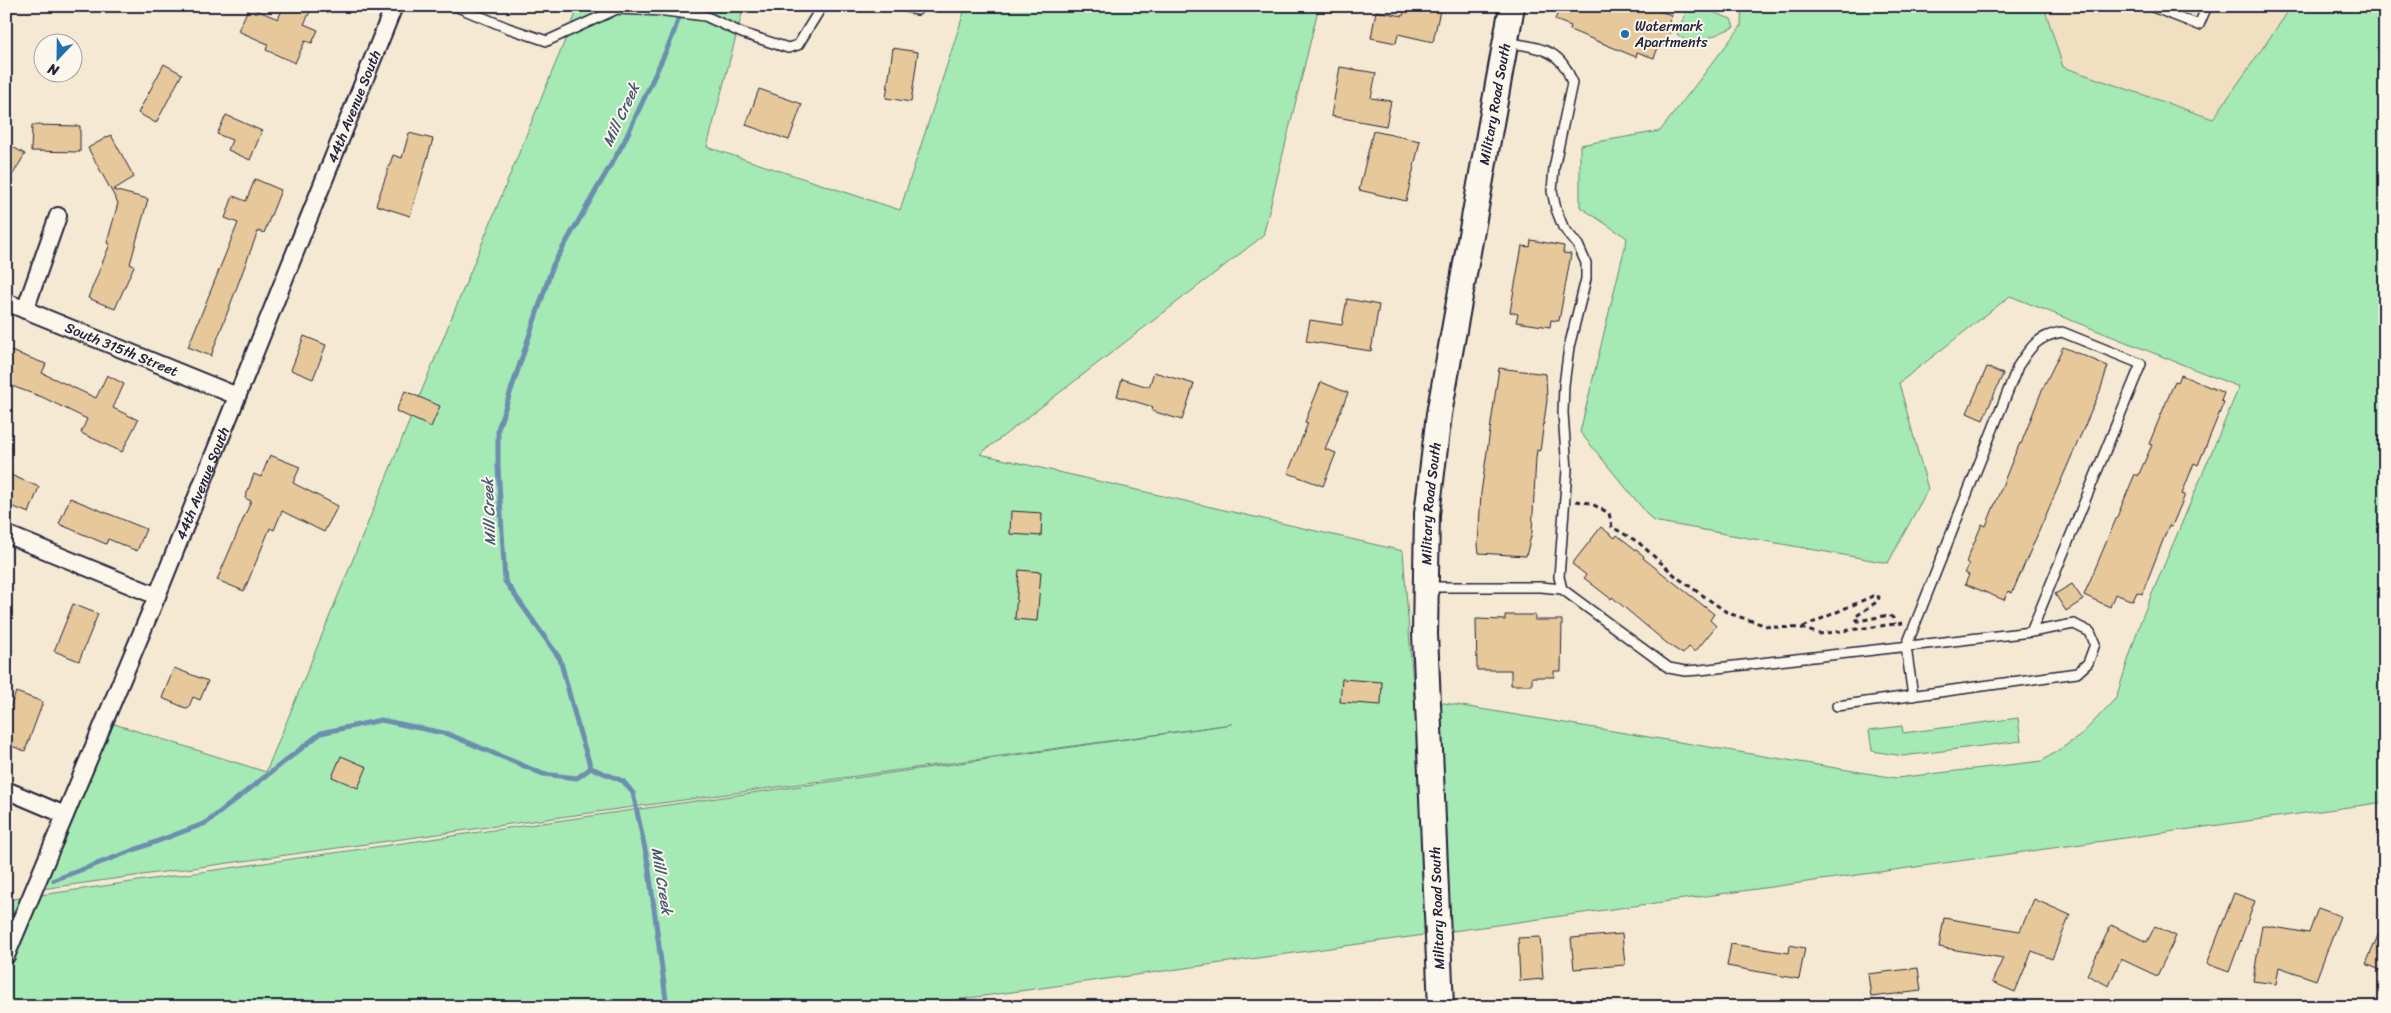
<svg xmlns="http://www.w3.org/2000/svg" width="2391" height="1013" font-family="Sriracha,sans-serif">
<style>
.built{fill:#f1dfc2}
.green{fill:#a5e9b4;stroke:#648678}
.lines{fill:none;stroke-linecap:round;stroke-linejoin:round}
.stream{stroke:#6c8eaf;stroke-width:5}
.building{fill:#e7c89a;stroke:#22223b}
.lane-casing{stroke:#22223b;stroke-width:12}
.street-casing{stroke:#22223b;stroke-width:20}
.secondary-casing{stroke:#22223b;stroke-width:28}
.path{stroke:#22223b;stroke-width:3;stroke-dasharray:5 4;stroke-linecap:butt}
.lane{stroke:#fbf7ec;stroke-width:9}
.street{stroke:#fbf7ec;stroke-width:16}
.secondary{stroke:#fbf7ec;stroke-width:24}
.poi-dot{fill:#1f6fb2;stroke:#fbf7ec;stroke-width:2}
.labels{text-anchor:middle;stroke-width:4;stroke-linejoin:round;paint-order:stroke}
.poi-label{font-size:14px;fill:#22223b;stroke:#fbf7ec;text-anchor:start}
.street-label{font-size:14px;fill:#22223b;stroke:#fbf7ec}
.water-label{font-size:15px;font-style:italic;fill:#475875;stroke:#fbf7ec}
</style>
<rect width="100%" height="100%" fill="#f5e9d3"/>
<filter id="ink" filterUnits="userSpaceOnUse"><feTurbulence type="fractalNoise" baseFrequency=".02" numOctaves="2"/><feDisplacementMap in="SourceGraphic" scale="10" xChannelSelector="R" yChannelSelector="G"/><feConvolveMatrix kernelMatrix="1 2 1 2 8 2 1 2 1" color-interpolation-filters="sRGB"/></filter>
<g filter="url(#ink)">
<path class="built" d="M2044,6h248l-78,113 -151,-52z"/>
<g class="green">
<path d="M579,6h165l-37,141 193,63 66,-204h353l-56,230 -283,218 423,97 11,147 482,80 146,-17 38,-25 36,-38 25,-78 98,-233 -229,-91 -111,87 29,106 -40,74 -235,-42 -73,-89 47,-194 -47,-31v-62l80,-14 81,-105 1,-20h302l19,61 150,52 79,-113h93v796l-1481,205h-898v-107l1226,-176 -1198,166 71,-169 161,51z"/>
<path d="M1688,6h8l35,13 3,8 -42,18 -15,-11z"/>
<path d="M2018,718l3,23 -118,15 -31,-5 -3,-21 33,-4 1,7z"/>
</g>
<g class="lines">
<g class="stream">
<path d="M54,880l152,-57 115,-90 60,-13 67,14 95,40 34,4 14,-10"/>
<path d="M667,1007l-19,-144 -15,-70 -10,-12 -32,-13 -11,-34 -20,-75 -55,-78 -7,-115v-37l55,-164 71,-123 47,-102 12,-34"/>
</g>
</g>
<g class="building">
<path d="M284,6h12l14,6 -6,12 14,6 -6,13 -7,-2 -10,22 -29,-13 2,-6 -30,-13 11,-24 29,12z"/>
<path d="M1405,6h36l-8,36 -35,-8 -2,9 -25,-5 5,-27 27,5z"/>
<path d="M1560,6h96l-1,4 17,5 -5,12 5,2 -8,18 -5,-2 -5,13 -17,-6 -1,5 -66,-27 1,-4 -16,-6z"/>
<path d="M893,48l25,4 -7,50 -25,-4z"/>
<path d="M164,64l18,10 -26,49 -18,-10z"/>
<path d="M1340,67l36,6 -5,25 20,3 -5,25 -55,-10z"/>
<path d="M759,89l43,15 -13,36 -43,-15z"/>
<path d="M226,115l36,16 -12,29 -22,-10 4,-10 -15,-6z"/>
<path d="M32,125l48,1v26l-49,-1z"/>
<path d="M1373,131l47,10 -14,60 -47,-11z"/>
<path d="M409,133l24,6 -23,77 -34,-11 17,-50 9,3z"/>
<path d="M111,135l23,42 -21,13 35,9 -18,65 4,2 -19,43 -27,-11 22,-54 -3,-1 11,-40 -30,-55z"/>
<path d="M6,143l19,11 -19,32z"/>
<path d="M255,179l26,11 -17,43 -6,-2 -47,125 -23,-9 50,-124 -13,-5 8,-22 13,5z"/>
<path d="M1531,240l33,6 -1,7 8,1 -12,67 -8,-1 -1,7 -34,-5 2,-8 -8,-2 12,-66 8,1z"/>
<path d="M1347,299l32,6 -8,46 -65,-10 4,-21 32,5z"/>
<path d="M304,336l22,9 -13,34 -22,-9z"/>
<path d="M2063,347l45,19 -8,25 -88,202 -4,-2 -4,9 -39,-16 4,-9 -4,-2 4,-9 -3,-2 16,-38 4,2 29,-72 5,-11 1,1 21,-54z"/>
<path d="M6,349l40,15 -4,9 54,25 11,-23 17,9 -11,24 25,12 -16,32 -41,-19 6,-14 -45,-22 -36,-13z"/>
<path d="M1987,367l16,7 -20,46 -16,-7z"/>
<path d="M1499,368l47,6 1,26 -7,51 -3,-1 -1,8 -4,74 -6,24 -47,-3 -1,-8 3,-52z"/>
<path d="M1154,372l40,12 -12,36 -30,-9 1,-4 -36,-11 5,-17 27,8z"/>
<path d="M2181,375l43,18 -3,8 3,1 -26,63 -4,-2 -12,31 3,1 -13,31 -3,-1 -27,69 -5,-2 -4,9 -18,-7 -5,13 -26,-12 51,-121 3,2 14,-31 -3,-1 11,-27 15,-36 3,1z"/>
<path d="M1321,382l27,11 -23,56 11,4 -13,33 -35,-13 20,-50 -3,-1z"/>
<path d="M405,391l35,15 -9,21 -35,-16z"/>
<path d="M270,455l30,12 -7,16 45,23 -14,26 -42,-21 -8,19 -4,-2 -26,63 -27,-11 34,-79 -6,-3 9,-24 7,3z"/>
<path d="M6,473l33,14 -10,26 -23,-9z"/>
<path d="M70,498l76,31 -9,22 -29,-12 -2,5 -47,-20z"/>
<path d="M1011,511l31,2 -1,23 -31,-2z"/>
<path d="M1601,527l14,11 2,-3 27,21 -1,2 71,56 -4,6 6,6 -21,26 -6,-5 -6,7 -14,-9 -57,-48 -1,2 -27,-21 2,-3 -14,-11z"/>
<path d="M1019,570l22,2 -4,49 -22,-2z"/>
<path d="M2072,584l11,16 -17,11 -11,-17z"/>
<path d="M73,604l25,10 -19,47 -25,-10z"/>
<path d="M1505,615h30v5h27l-1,51h-7v6h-22v8h-21v-15h-34l-1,-51 29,1z"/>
<path d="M174,668l34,13 -8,19 -7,-3 -5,12 -26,-11z"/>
<path d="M1342,679l40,3 -1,23 -41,-3z"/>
<path d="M16,692l27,10 -18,49 -19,-7v-26z"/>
<path d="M341,756l26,11 -9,21 -26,-11z"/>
<path d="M2234,893l21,8 -26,71 -22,-8z"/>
<path d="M2034,899l36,16 -18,44 -20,-8 -17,41 -23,-10 11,-24 -64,-11 5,-29 76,13z"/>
<path d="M2318,908l22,8 -24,64 -37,-13 -3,17 -23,-3 9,-56 47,8z"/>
<path d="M2385,919v53l-19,-8z"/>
<path d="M2111,925l36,17 8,-16 21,10 -19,40 -36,-17 -12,27 -22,-11z"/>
<path d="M1622,934l3,31 -51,4 -3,-31z"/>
<path d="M1540,937l3,42 -23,2 -2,-43z"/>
<path d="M1731,944l58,9 1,-8 15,3 -6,31 -72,-13z"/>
<path d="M1918,968l3,23 -50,6 -3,-23z"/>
</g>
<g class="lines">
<defs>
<g id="lane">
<path d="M455,6l53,22 39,13 70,-32 48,2 40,5 37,17 46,15 10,-3 24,-39"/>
<path d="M902,6l15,4"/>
<path d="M2150,6l49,19 8,-19"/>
<path d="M1507,42c31,6 55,6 65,41l-18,85 -2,23 4,18 7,18 15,18 8,18v16l-17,68 -5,38 -1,28 4,57 -8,107 3,12"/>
<path d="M1426,587h115l21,2 107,79 16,3 15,-1 331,-38 110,-268 -79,-32c-24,4 -31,14 -44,34l-112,281 7,49"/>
<path d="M1837,706l240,-33 11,-10 7,-19 -5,-12 -16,-8 -43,8"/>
</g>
<g id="street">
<path id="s1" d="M6,302l231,94"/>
<path d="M25,310l33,-94"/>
<path d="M6,534l151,62"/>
<path d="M6,790l59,25"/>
<path id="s2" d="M6,956l151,-360 237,-590"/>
</g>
<g id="secondary">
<path id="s3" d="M1441,1007l-16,-373 2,-120 12,-100 73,-408"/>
</g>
</defs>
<use href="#lane" class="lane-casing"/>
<use href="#street" class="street-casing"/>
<use href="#secondary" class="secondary-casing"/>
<g class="path">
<path d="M1576,501l14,2 19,10 3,14 26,15 40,36 50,35 42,14 32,1 17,6 84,-11"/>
<path d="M1803,627l72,-32 4,2 -1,4 -23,16 3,4 31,-6 4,3 2,6"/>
</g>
<use href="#lane" class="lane"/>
<use href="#street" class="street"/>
<use href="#secondary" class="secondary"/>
</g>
</g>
<circle class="poi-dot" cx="1625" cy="34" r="5"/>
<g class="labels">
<g class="poi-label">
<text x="1635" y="31">Watermark<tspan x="1635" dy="16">Apartments</tspan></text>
</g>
<g class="street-label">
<text dy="5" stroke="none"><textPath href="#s3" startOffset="909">Military Road South</textPath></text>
<text dy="5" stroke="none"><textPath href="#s2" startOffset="918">44th Avenue South</textPath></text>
<text dy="5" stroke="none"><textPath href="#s1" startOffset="125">South 315th Street</textPath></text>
<text dy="5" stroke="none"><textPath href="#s2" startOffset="512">44th Avenue South</textPath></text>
<text dy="5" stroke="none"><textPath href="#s3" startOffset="504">Military Road South</textPath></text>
<text transform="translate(1437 908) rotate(-92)" y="5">Military Road South</text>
</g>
<g class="water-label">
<text transform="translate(621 115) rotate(-65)" y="5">Mill Creek</text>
<text transform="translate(489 512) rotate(-92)" y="5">Mill Creek</text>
<text transform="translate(662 881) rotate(81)" y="5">Mill Creek</text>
</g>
</g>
<rect width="2391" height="1013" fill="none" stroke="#fbf7ec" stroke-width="25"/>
<rect x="12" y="12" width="2366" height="988" fill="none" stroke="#22223b" stroke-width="2" filter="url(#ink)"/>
<g transform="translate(58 58) rotate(202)"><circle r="24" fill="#fbf7ec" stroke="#a4a2a5"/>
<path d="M0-4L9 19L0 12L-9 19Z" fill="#1f6fb2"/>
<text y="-8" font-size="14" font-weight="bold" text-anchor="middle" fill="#22223b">N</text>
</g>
</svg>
